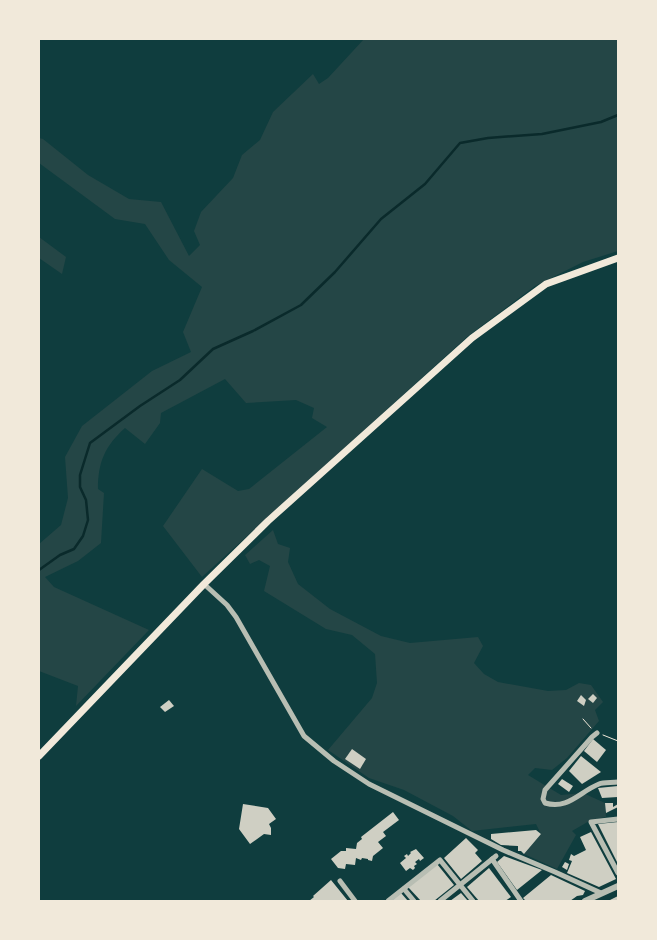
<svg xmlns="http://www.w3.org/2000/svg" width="657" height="940" font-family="'Roboto Condensed',sans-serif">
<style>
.green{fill:#244646}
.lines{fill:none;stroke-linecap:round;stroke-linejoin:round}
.stream{stroke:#0a2a2b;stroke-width:2.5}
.building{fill:#cfcfc3}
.path{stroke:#f1e9da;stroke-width:1}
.minor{stroke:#b8beb3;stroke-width:5}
.tertiary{stroke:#b8beb3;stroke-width:6}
.secondary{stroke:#f1e9da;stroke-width:7}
</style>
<rect width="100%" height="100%" fill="#0f3d3e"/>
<g class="green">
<path d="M364,39h254v212l-35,11 -48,24 -67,50 -266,241 -39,-51 39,-57 36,22 11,-2 78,-62 -15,-9 2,-10 -18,-8 -50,3 -21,-24 -64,34 -1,10 -15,21 -20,-16c-20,18 -27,34 -27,61l6,4 -3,50 -23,18 -33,16 9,10 95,43 -73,76 2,-20 -39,-15v-127l22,-19 7,-27 -3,-41 17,-31 70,-55 39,-19 -8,-20 19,-45 -33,-27 -24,-36 -30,-5 -76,-56v-25l4,1 45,36 41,24 32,3 28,54 11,-11 -6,-14 7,-19 32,-34 9,-23 18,-15 13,-28 40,-38 6,10 9,-6z"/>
<path d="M39,237l27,20 -4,17 -23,-16z"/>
<path d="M273,530l5,14 12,4 -2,14 10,22 32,25 51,27 29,7 68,-6 5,9 -9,17 10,11 14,8 50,9 18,-1 13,-7 12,2 12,17 -8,8 4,11 -32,37 -15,12 -17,-2 -7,7 33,20 22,-2 22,10 1,14 -15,3 -19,11 4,4 -19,34 -33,-15 17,-20 -5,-10 -64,7 -19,-15 -49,-26 -35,-12 -41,-28 44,-52 5,-15 -2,-29 -23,-19 -26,-6 -62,-38 6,-25 -11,-6 -9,4 -5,-9z"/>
</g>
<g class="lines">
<path class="stream" d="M39,570l21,-15 14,-6 9,-13 5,-16 -2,-20 -6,-13v-12l10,-32 50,-37 40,-26 33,-31 40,-18 48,-26 34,-33 46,-53 44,-35 35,-41 28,-5 54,-4 59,-12 17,-7"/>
</g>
<g class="building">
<path d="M593,694l4,4 -4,5 -5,-4z"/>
<path d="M581,695l5,5 -2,6 -7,-5z"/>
<path d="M169,700l5,6 -9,6 -5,-5z"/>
<path d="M593,739l13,11 -9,12 -13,-11z"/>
<path d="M352,749l14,10 -6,10 -15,-10z"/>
<path d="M581,756l20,16 -19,12 -13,-13z"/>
<path d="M562,779l11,7 -4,6 -11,-8z"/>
<path d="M618,786v11l-16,1 -4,-10z"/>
<path d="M605,803h8v4l5,-3v3l-12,6z"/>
<path d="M243,804l25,4 8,11 -7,5 2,4v7l-7,-1 -14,10 -11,-15z"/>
<path d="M393,812l6,8 -16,12 3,4 -8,6 5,6 -10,8 -1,5 -4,-1v-1l-6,-1 -1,2 -5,-2 -1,7 -9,-1 -1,5 -7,-1 -7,-9 10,-8h5v-3l10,1 1,-6 5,-4 -1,-2z"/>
<path d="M618,822v42l-20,-40z"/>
<path d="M536,830l5,4 -17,20 -3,-3h-3v-5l-17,-1 -10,-6v-5z"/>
<path d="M591,832l25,47 -17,8 -32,-14 5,-12 -3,-1 2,-6 3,2 12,-6 -6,-13z"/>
<path d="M466,838l12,12 -3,3 7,8 -21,18 -17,-21z"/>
<path d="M416,849l8,9 -4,3 -1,-2 -4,3 2,2 -3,2 1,2 -2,2 -3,-2 -4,3 -6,-8 6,-5 -2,-2 3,-2 1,2 3,-3 -1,-1z"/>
<path d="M504,856l38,14 -25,20 -20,-28z"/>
<path d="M565,862l4,2 -2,6 -5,-3z"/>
<path d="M437,864l17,21 -20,16h-13l-13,-14z"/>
<path d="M489,868l22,29 -6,4h-26l-12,-14z"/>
<path d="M551,875l34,16 -2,4 -6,1 -7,5h-44l-3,-3z"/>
<path d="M331,880l17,21h-39l5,-4 -1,-1z"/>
<path d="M401,893l7,8h-17z"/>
<path d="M461,893l7,8h-18z"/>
<path d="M618,896v5h-10z"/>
</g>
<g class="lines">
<g class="path">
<path d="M583,719l8,9"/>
<path d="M603,735l15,6"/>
</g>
<g class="minor">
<path d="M204,584l23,21 9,12 68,119 30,25 35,23 134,66 52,22 46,21"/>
<path d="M597,733l-5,4 -47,53 -2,9 2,4c23,7 34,-11 54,-19 5,-2 13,-1 19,-2"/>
<path d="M618,819l-27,3 27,51"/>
<path d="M492,859l29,42"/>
<path d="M340,881l15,20"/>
<path d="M404,889l10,12"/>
<path d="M388,901l52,-41 33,41"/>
<path d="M440,901l56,-45"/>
</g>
<path class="tertiary" d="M585,901l33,-15"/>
<path class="secondary" d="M39,756l165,-172 64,-63 204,-183 74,-54 72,-26"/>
</g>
<rect width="657" height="940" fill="none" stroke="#f1e9da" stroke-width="80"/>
</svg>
